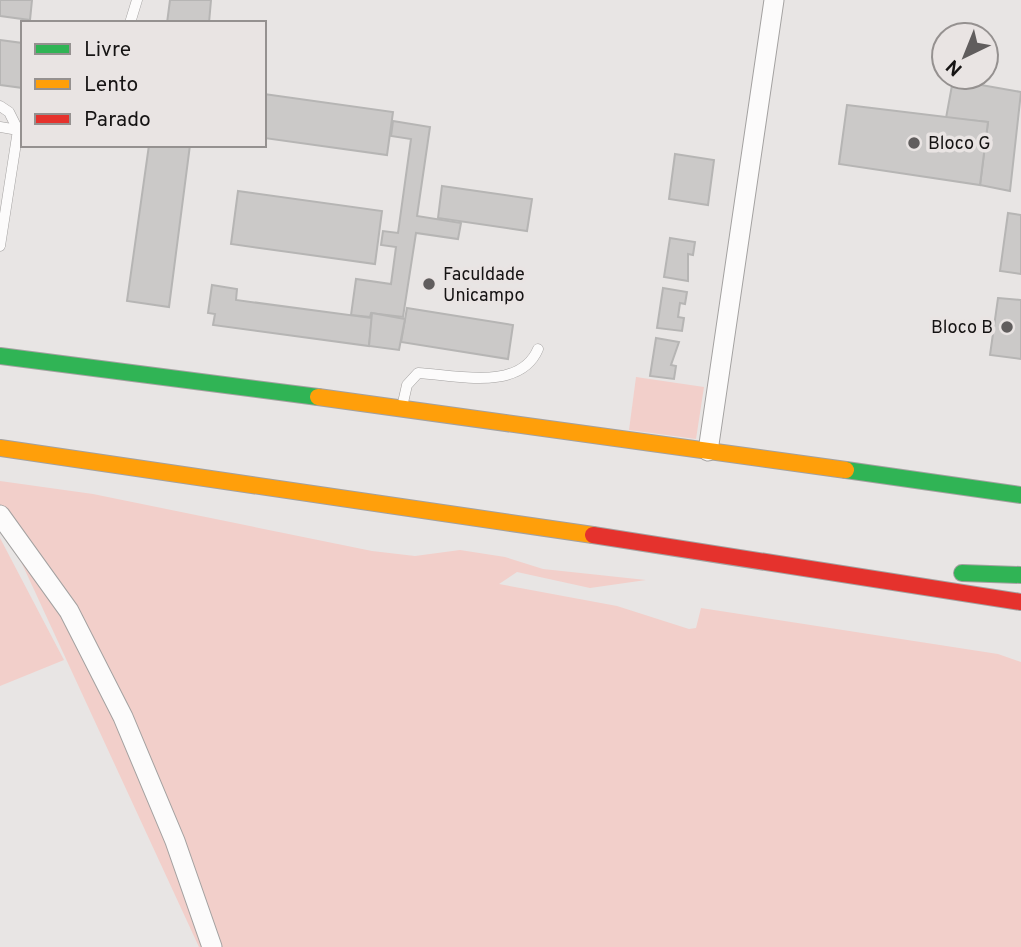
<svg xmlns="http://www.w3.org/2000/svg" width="1021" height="947" font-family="Overpass,sans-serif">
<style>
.green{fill:#f2cfca}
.building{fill:#cbc9c8;stroke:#b6b5b4;stroke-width:2}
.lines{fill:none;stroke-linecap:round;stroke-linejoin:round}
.lane-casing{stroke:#a3a1a0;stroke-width:11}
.street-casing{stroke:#a3a1a0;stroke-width:21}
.fast-casing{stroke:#a3a1a0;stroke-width:18}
.slow-casing{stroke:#a3a1a0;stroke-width:18}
.jam-casing{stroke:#a3a1a0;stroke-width:18}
.lane{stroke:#fcfbfb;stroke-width:10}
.street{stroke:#fcfbfb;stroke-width:19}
.fast{stroke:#30b455;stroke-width:16}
.slow{stroke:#ff9f0a;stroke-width:16}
.jam{stroke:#e5322d;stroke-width:16}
.poi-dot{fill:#605d5d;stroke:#e9e4e3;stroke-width:2.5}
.labels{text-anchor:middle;stroke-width:7;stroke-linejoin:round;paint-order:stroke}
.poi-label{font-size:18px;fill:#161414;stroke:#e9e4e3;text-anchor:start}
</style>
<rect width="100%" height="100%" fill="#e8e5e4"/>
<g class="green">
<path d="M636,377l68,10 -8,52 -67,-9z"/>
<path d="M0,481l93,13 279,57 43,5 45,-6 45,7 38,12 103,11 -56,8 -73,-16 -18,12 118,22 72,23 7,-1 5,-20 297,46 23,8v285h-822l-199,-431z"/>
<path d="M0,538l64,122 -64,26z"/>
</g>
<g class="building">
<path d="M0,0h32l-2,20 -30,-4z"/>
<path d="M170,0h41l-2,23h-42z"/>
<path d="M0,40l22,3 1,45 -23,-3z"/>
<path d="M953,80l68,12 -11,99 -30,-6 8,-63 -42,-4z"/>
<path d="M264,94l129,18 -6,43 -123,-17z"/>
<path d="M847,105l141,17 -8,63 -141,-21z"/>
<path d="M393,121l37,6 -13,89 44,7 -3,16 -42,-6 -13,84 -32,-4 -1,4 -19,-2 5,-36 35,5 5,-37 -15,-2 2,-14 15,2 13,-94 -20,-3z"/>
<path d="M149,145h41l-21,162 -42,-6z"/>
<path d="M675,154l39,6 -6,45 -39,-6z"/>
<path d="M442,186l90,13 -5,32 -89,-13z"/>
<path d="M238,191l144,20 -7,53 -144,-20z"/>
<path d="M1008,213l13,2v59l-21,-3z"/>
<path d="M670,238l25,4 -2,13 -5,-1v27l-24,-4z"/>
<path d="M212,285l25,4 -1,11 136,18 -3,28 -156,-21 2,-11 -7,-1z"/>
<path d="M663,288l24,4 -2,12 -5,-1 -2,14 6,1 -2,13 -25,-3z"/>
<path d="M998,298l23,2v59l-31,-4z"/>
<path d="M407,308l106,17 -5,34 -107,-17z"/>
<path d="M372,313l33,6 -6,31 -30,-4z"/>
<path d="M656,338l23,4 -8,23 5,1 -2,13 -24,-3z"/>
</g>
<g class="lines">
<defs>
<g id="lane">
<path d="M130,23l7,-23"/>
<path d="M0,106l9,6 9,18 4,-1"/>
<path d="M0,127l18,3 -18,116"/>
<path d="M402,407l5,-22 11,-12c37,2 102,19 120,-24"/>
</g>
<g id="street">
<path d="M708,451l66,-451"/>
<path d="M0,515l69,96 54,106 52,124 37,106"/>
</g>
<g id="fast">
<path d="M0,356l318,41"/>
<path d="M846,470l175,25"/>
<path d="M962,573l59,2"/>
</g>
<g id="slow">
<path d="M318,397l528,73"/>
<path d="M0,448l593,87"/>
</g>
<path id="jam" d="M593,535l428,67"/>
</defs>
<use href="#lane" class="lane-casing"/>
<use href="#street" class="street-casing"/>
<use href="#fast" class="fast-casing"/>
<use href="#slow" class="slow-casing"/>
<use href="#jam" class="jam-casing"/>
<use href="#lane" class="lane"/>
<use href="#street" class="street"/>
<use href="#fast" class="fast"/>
<use href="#slow" class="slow"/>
<use href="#jam" class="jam"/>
</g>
<g class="poi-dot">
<circle cx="914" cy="143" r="7"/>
<circle cx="429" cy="284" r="7"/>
<circle cx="1007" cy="327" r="7"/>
</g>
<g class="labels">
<g class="poi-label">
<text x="928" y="149">Bloco G</text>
<text x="443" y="280">Faculdade<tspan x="443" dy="21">Unicampo</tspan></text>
<text x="993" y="333" text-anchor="end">Bloco B</text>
</g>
</g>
<rect x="21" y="21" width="245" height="126" fill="#e9e4e3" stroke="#959190" stroke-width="2"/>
<rect x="35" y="44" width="35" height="10" fill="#30b455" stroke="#959190" stroke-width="2"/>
<text x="84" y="56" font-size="21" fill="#161414">Livre</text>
<rect x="35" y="79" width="35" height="10" fill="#ff9f0a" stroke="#959190" stroke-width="2"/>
<text x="84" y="91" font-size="21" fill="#161414">Lento</text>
<rect x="35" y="114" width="35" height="10" fill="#e5322d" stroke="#959190" stroke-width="2"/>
<text x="84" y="126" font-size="21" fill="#161414">Parado</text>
<g transform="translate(965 56) rotate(223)"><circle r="33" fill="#e9e4e3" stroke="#959190" stroke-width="2"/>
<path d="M0-5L12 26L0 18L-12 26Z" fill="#605d5d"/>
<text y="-10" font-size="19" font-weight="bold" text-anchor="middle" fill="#161414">N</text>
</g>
</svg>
